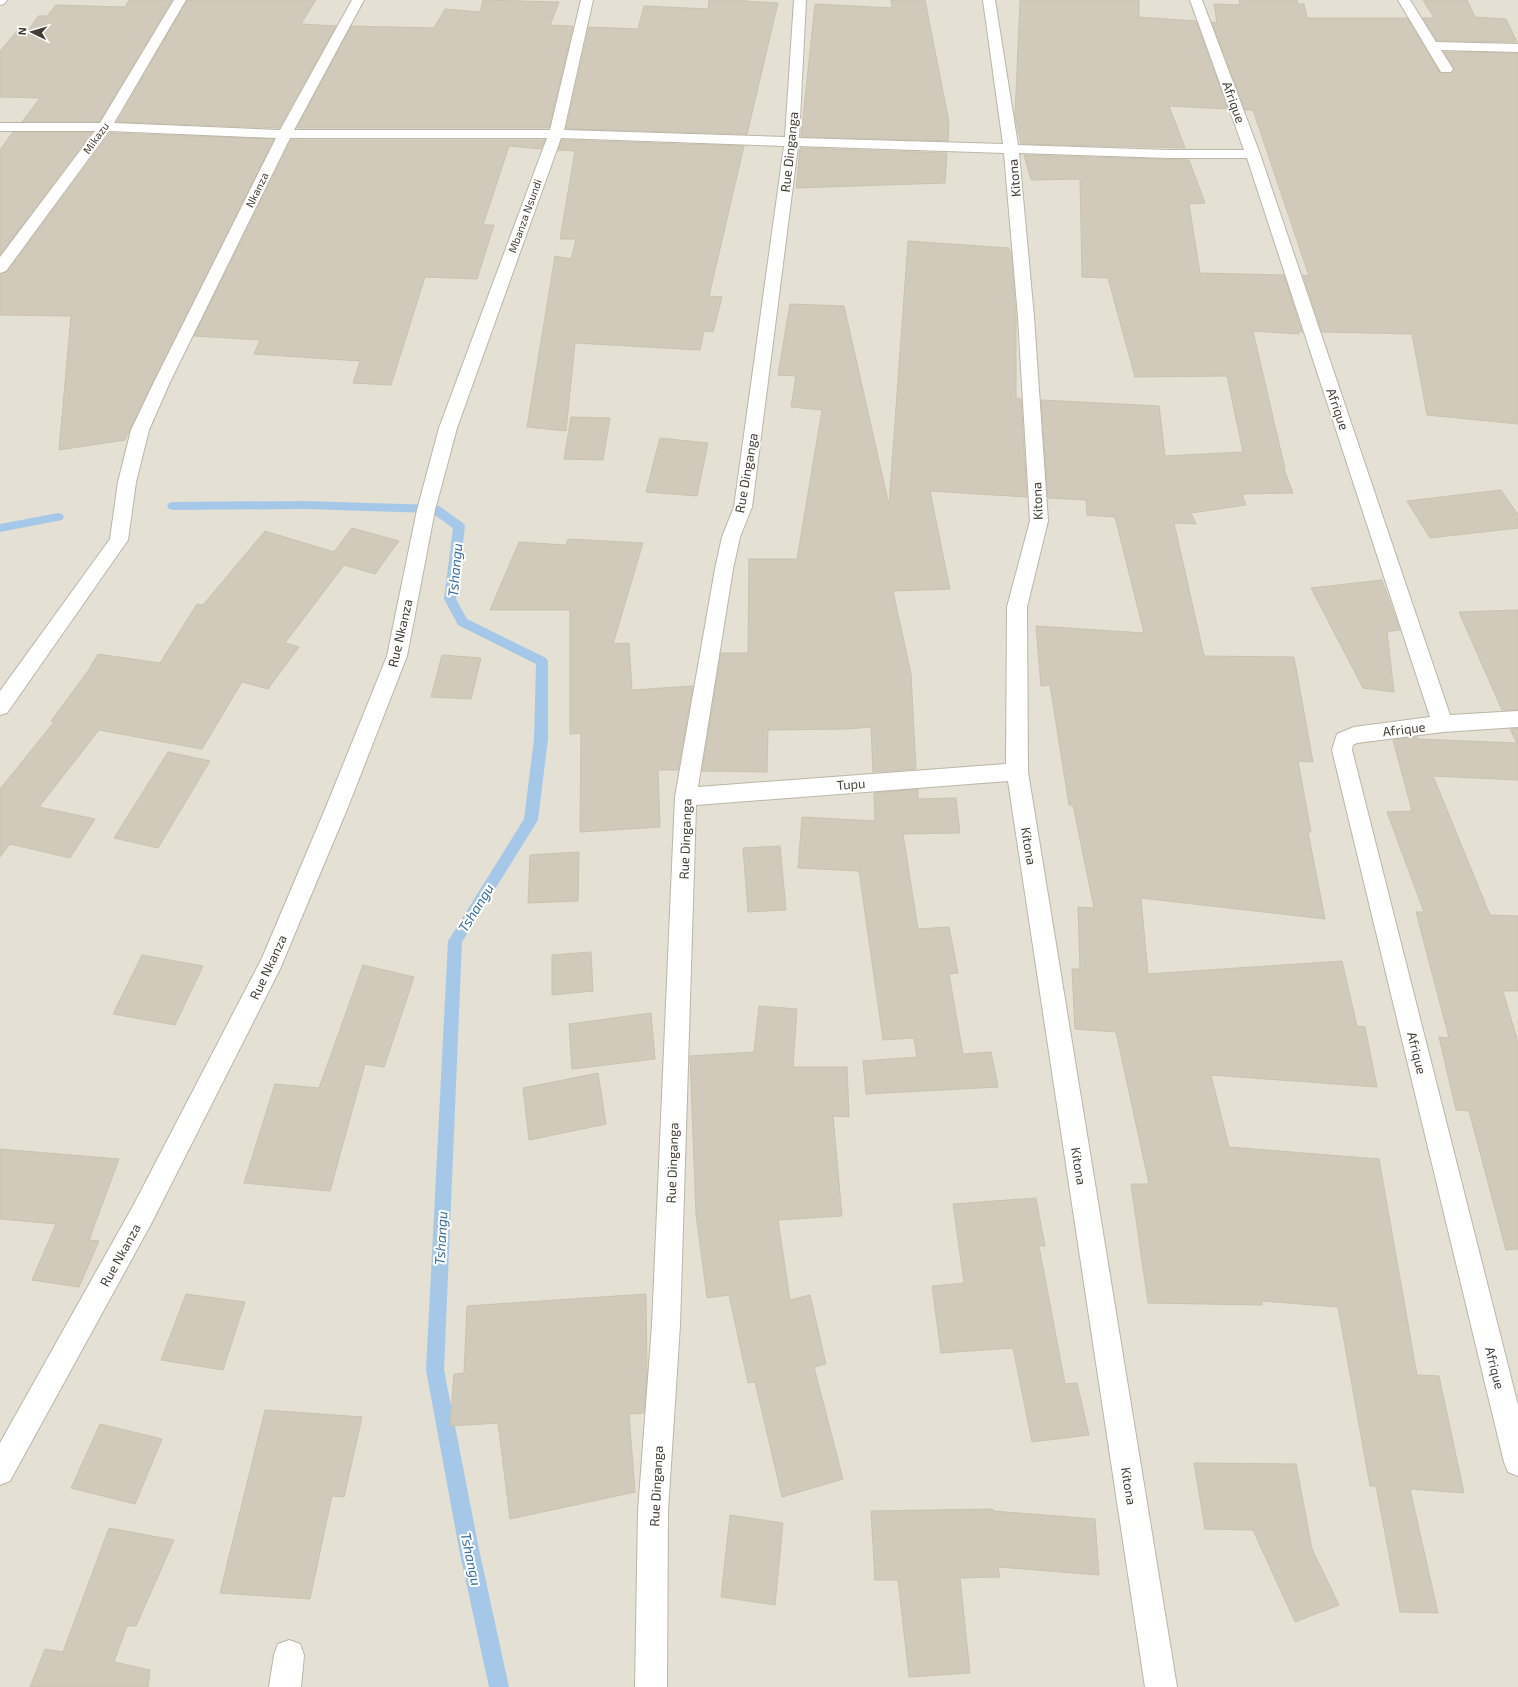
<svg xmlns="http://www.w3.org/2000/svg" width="1518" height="1687" font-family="'Exo 2',sans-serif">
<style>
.residential{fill:#e4e0d3}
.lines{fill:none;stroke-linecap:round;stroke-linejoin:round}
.stream{fill:#a6c8e8;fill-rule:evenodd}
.building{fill:#d1cabb;stroke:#cbc2af}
.minor-casing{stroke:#bbb6a8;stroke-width:2}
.minor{fill:#fff;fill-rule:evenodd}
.labels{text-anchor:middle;stroke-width:4;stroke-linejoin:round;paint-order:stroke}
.far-street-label{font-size:11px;fill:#423e35;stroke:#fff}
.street-label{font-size:13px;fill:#423e35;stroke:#fff}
.water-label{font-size:14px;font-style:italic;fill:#3a6ea2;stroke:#fff}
</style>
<rect width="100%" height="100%" fill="#f0eee5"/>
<rect class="residential" x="0" y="0" width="1518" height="1687"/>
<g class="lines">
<g class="stream">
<path d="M304,501l131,4 4,1 24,17 2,3 -9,73 11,20 79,39 2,3v78l-10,81 -76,122 -18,428 36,184 29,133h-20l-29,-133 -34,-184 22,-429 76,-122 10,-80 2,-75 -78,-39 -14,-26 9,-71 -21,-15 -128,-4 -131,1 -4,-1 -2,-3 2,-3 4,-1z"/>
<path d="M58,513l4,1 2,3 -2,3 -62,12v-8z"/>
</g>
</g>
<g class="building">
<path d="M129,0h43l-73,122h-77l18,-24 -40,-1v-46l17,-20h11l10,-15h9l9,-11 69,2z"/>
<path d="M187,0h129l-15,24 35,2 -57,102 -162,-6z"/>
<path d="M483,0l76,2 -9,23 23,1 -24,102h-252l54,-102 83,2 11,-19 35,3z"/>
<path d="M709,0h36v1l33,2 -31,131 -181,-5 23,-102 49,2 6,-23 64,3z"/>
<path d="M891,0h34l24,122 -1,19 -147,-4 14,-133 77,4z"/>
<path d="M1020,0h119v17l57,4 32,88 -59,-3 16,42 -164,-4 -6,-28z"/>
<path d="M1239,0h58l1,4h6l3,14h100l34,56h10l3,-4 -10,-18 74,1v371l-91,-9 -15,-81 -90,-2 -19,-57 6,1 -56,-166h-8l-33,-88 5,1 -3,-19 26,1z"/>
<path d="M1423,0h44l8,17 31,2 11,23 -80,-1 -14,-23h11z"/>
<path d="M13,132h79l-92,123v-105z"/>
<path d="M110,133l164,6 -149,301 -66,10 12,-134 -71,-1v-41l7,-2z"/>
<path d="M291,140h254l-4,9 -32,-3 -26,79h11l-17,54 -52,-2 -34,108 -38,-2 7,-22 -106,-7 6,-14 -66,-4z"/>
<path d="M562,140l182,6 -35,150 13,1 -9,35 -9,-1 -4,19 -125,-7 -9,88 -39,-4 28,-171 16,3 5,-20h-16l15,-88 -17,-1z"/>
<path d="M800,148l147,5 -2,30 -149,5z"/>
<path d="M1024,155l165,5 16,43 -16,1 11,69 84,2 18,57h-4l1,2 -46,-3 32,138h-1l9,24 -51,1 4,11 -55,8 5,11 -22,-1 30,133 90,1 19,105 -15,-1 13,71h-3l17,87 -184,-21 7,76 194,-13 15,65 8,1 12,60 -166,-12 18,72 150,12 38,216 22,1 25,117 -54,-4 28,124 -38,-1 -24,-126h-6l-32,-179 -76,-6v4l-114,-2 -17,-119h18l-33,-152 -41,-3 -3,-60h8l-2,-62 16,1 -21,-103h-4l-19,-120 -9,1 -5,-60 108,7 -29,-116 -28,-2 -1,-15 -38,-2 -7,-98 118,6 6,50 78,-4 -16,-76 -92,1 -27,-99 -26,-1 -2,-98 -49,1z"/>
<path d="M908,241l101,7v3h2l5,65v82l5,1 6,98 -97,-6 20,98 -57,2 18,83 5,95 -43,3 -2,-45 -23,2 -80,1 -1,42 -65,-1 19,-118h27l1,-94h48l25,-149 -31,-3 5,-31 -18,-1 12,-71 54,2 45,199z"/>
<path d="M571,417l39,1 -7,42 -39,-1z"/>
<path d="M660,438l48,5 -11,53 -51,-4z"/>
<path d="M1501,490l17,25v13l-88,10 -23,-37z"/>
<path d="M352,528l47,13 -24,33 -31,-9 -59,78 14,4 -31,42 -26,-7 -40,67 -103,-19 -60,77 56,12 -25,39 -60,-14 -10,13v-68l54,-67 -3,-1 37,-50 10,-17 62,9 37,-59 6,1 62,-74 69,21z"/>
<path d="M568,539l75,4 -30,101 16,-1 3,47 61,-4 -15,84h-20l2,57 -80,5 1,-99 -11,1v-124h-80l29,-68 47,3z"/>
<path d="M1382,580l18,50 -13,2 7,60 -31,-4 -52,-100z"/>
<path d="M1518,610v100h-16l-43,-98z"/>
<path d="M442,655l39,3 -10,41 -40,-2z"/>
<path d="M1518,728v52l-85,-4 57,139 28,1v75h-15l15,52v206l-12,1 -37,-139 -13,-1 -17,-73 10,1 -33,-126h8l-37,-100 25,-1 -19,-71 24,-3 1,2 99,4 -7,-14z"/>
<path d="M168,752l42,9 -52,87 -44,-10z"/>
<path d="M918,789v10l38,-1 4,35 -57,1 15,95 31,-2 9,46 -9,1 14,80 28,-2 7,35 -132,7 -3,-33 54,-4 -3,-19 -31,2 -24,-169 -61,-3 4,-51 73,4 -1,-28z"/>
<path d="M780,846l6,64 -38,2 -5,-64z"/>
<path d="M579,852l-1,49 -50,2 2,-48z"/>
<path d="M591,952l2,39 -41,4v-40z"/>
<path d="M142,955l61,11 -28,59 -62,-11z"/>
<path d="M363,965l51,12 -30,90 -19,-3 -35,127 -86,-8 31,-99 44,4z"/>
<path d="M759,1006l38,3 -4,58h54l2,50 -16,-1 9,100 -64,4 12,80 20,-5 16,69 -12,3 29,112 -61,18 -27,-115 -7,1 -19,-88 -22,3 -11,-84 -6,-158 64,-4z"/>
<path d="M651,1013l4,46 -83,10 -3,-45z"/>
<path d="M598,1073l8,51 -77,16 -6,-52z"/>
<path d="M0,1149l119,10 -30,81 10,1 -20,46 -47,-7 24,-56 -56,-5z"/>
<path d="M1036,1198l9,48h-6l26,138 12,-1 12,52 -57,7 -19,-94 -72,5 -9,-67 32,-3 -11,-79z"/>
<path d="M186,1294l59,8 -22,68 -62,-10z"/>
<path d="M646,1294l1,80 -3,39 -15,1 6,78 -125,27 -12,-96 -48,3 4,-52 10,-1 3,-67z"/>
<path d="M265,1410l97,7 -18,80 -12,-1 -22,103 -90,-6z"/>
<path d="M100,1424l62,15 -27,65 -64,-16z"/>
<path d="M1194,1463l102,1 16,85 27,56 -44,17 -42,-92 -48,-1z"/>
<path d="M993,1509v2l102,8 4,56 -101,-8 2,10 -40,1 10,95 -61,4 -11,-97h-23l-4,-69z"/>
<path d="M730,1515l53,8 -8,82 -54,-8z"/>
<path d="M109,1528l65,12 -38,86h-9l-13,36 36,8 -2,17h-118l15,-38 18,3z"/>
</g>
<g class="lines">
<defs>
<g id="minor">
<path d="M0,0h7l-3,4 -4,1z"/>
<path d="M174,0h12l-72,123 166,7 72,-130h12l-70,130h256l31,-130h12l-29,130 221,7 9,-137h12l-7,138 204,6 -20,-144h12l23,145 150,5h76l-54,-150h12l58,154 190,561 68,-4v16l-75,5 -86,11 -4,2 -1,5 166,655v71l-10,-4 -4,-10 -172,-712 5,-16 17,-7 76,-10 -183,-559h-79l-149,-5 15,164 14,204 -21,86 1,165 149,915h-32l-137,-906 -312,24 -16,520 -12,186 -1,176h-32l3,-176 14,-186 23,-528 40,-228 7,-32 12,-30 50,-361 -223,-8 -104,290 -22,82 -28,146 -59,151 -68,162 -129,255 -141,257 -10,4v-42l133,-237 129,-248 64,-151 61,-151 30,-146 22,-82 108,-290h-257l-120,244 -21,48 -13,52 -8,58 -121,173 -7,2v-24l110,-152 8,-57 13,-52 23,-48 122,-244 -167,-7 -103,140 -6,2v-16l95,-126h-95v-8h100zM798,146l206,7 14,164 12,204 -23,86 -1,157 -308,23 35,-218 7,-32 12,-30z"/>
<path d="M1398,0h12l26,42 82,2v8l-77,-2 12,19 -2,3h-10z"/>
<path d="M289,1640l11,4 4,11 -3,32h-32l5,-32 4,-11z"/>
</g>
</defs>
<use href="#minor" class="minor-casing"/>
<use href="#minor" class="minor"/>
</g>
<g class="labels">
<g class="far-street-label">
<text transform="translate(96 138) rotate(-54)" y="4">Mikazu</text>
<text transform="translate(257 190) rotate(-64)" y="4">Nkanza</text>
<text transform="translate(525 216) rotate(-70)" y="4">Mbanza Nsundi</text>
</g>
<g class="street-label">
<text transform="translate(1234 102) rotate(70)" y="5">Afrique</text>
<text transform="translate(789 152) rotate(-84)" y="5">Rue Dinganga</text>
<text transform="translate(1014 178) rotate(-95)" y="5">Kitona</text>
<text transform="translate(1338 409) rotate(71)" y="5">Afrique</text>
<text transform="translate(746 473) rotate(-80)" y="5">Rue Dinganga</text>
<text transform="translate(1037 501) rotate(-92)" y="5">Kitona</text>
<text transform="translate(400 633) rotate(-77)" y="5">Rue Nkanza</text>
<text transform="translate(1404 729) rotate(-7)" y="5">Afrique</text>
<text transform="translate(851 784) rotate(-4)" y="5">Tupu</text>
<text transform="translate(685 839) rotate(-88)" y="5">Rue Dinganga</text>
<text transform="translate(1029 846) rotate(81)" y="5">Kitona</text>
<text transform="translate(268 967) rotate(-65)" y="5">Rue Nkanza</text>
<text transform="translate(1417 1053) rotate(76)" y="5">Afrique</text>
<text transform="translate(672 1163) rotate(-88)" y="5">Rue Dinganga</text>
<text transform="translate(1079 1166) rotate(81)" y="5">Kitona</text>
<text transform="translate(120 1255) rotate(-61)" y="5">Rue Nkanza</text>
<text transform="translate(1495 1368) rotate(76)" y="5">Afrique</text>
<text transform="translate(656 1486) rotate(-87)" y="5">Rue Dinganga</text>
<text transform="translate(1129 1486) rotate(81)" y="5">Kitona</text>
</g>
<g class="water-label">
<text transform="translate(455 570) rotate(-85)" y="5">Tshangu</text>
<text transform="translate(476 908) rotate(-58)" y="5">Tshangu</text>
<text transform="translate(441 1238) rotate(-87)" y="5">Tshangu</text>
<text transform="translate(471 1559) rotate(78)" y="5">Tshangu</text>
</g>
</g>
<g transform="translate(32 32) rotate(275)" stroke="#ffffff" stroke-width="3" paint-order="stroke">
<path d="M0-3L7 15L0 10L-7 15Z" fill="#423e35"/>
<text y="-6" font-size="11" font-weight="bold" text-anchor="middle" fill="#423e35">N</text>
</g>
</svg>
